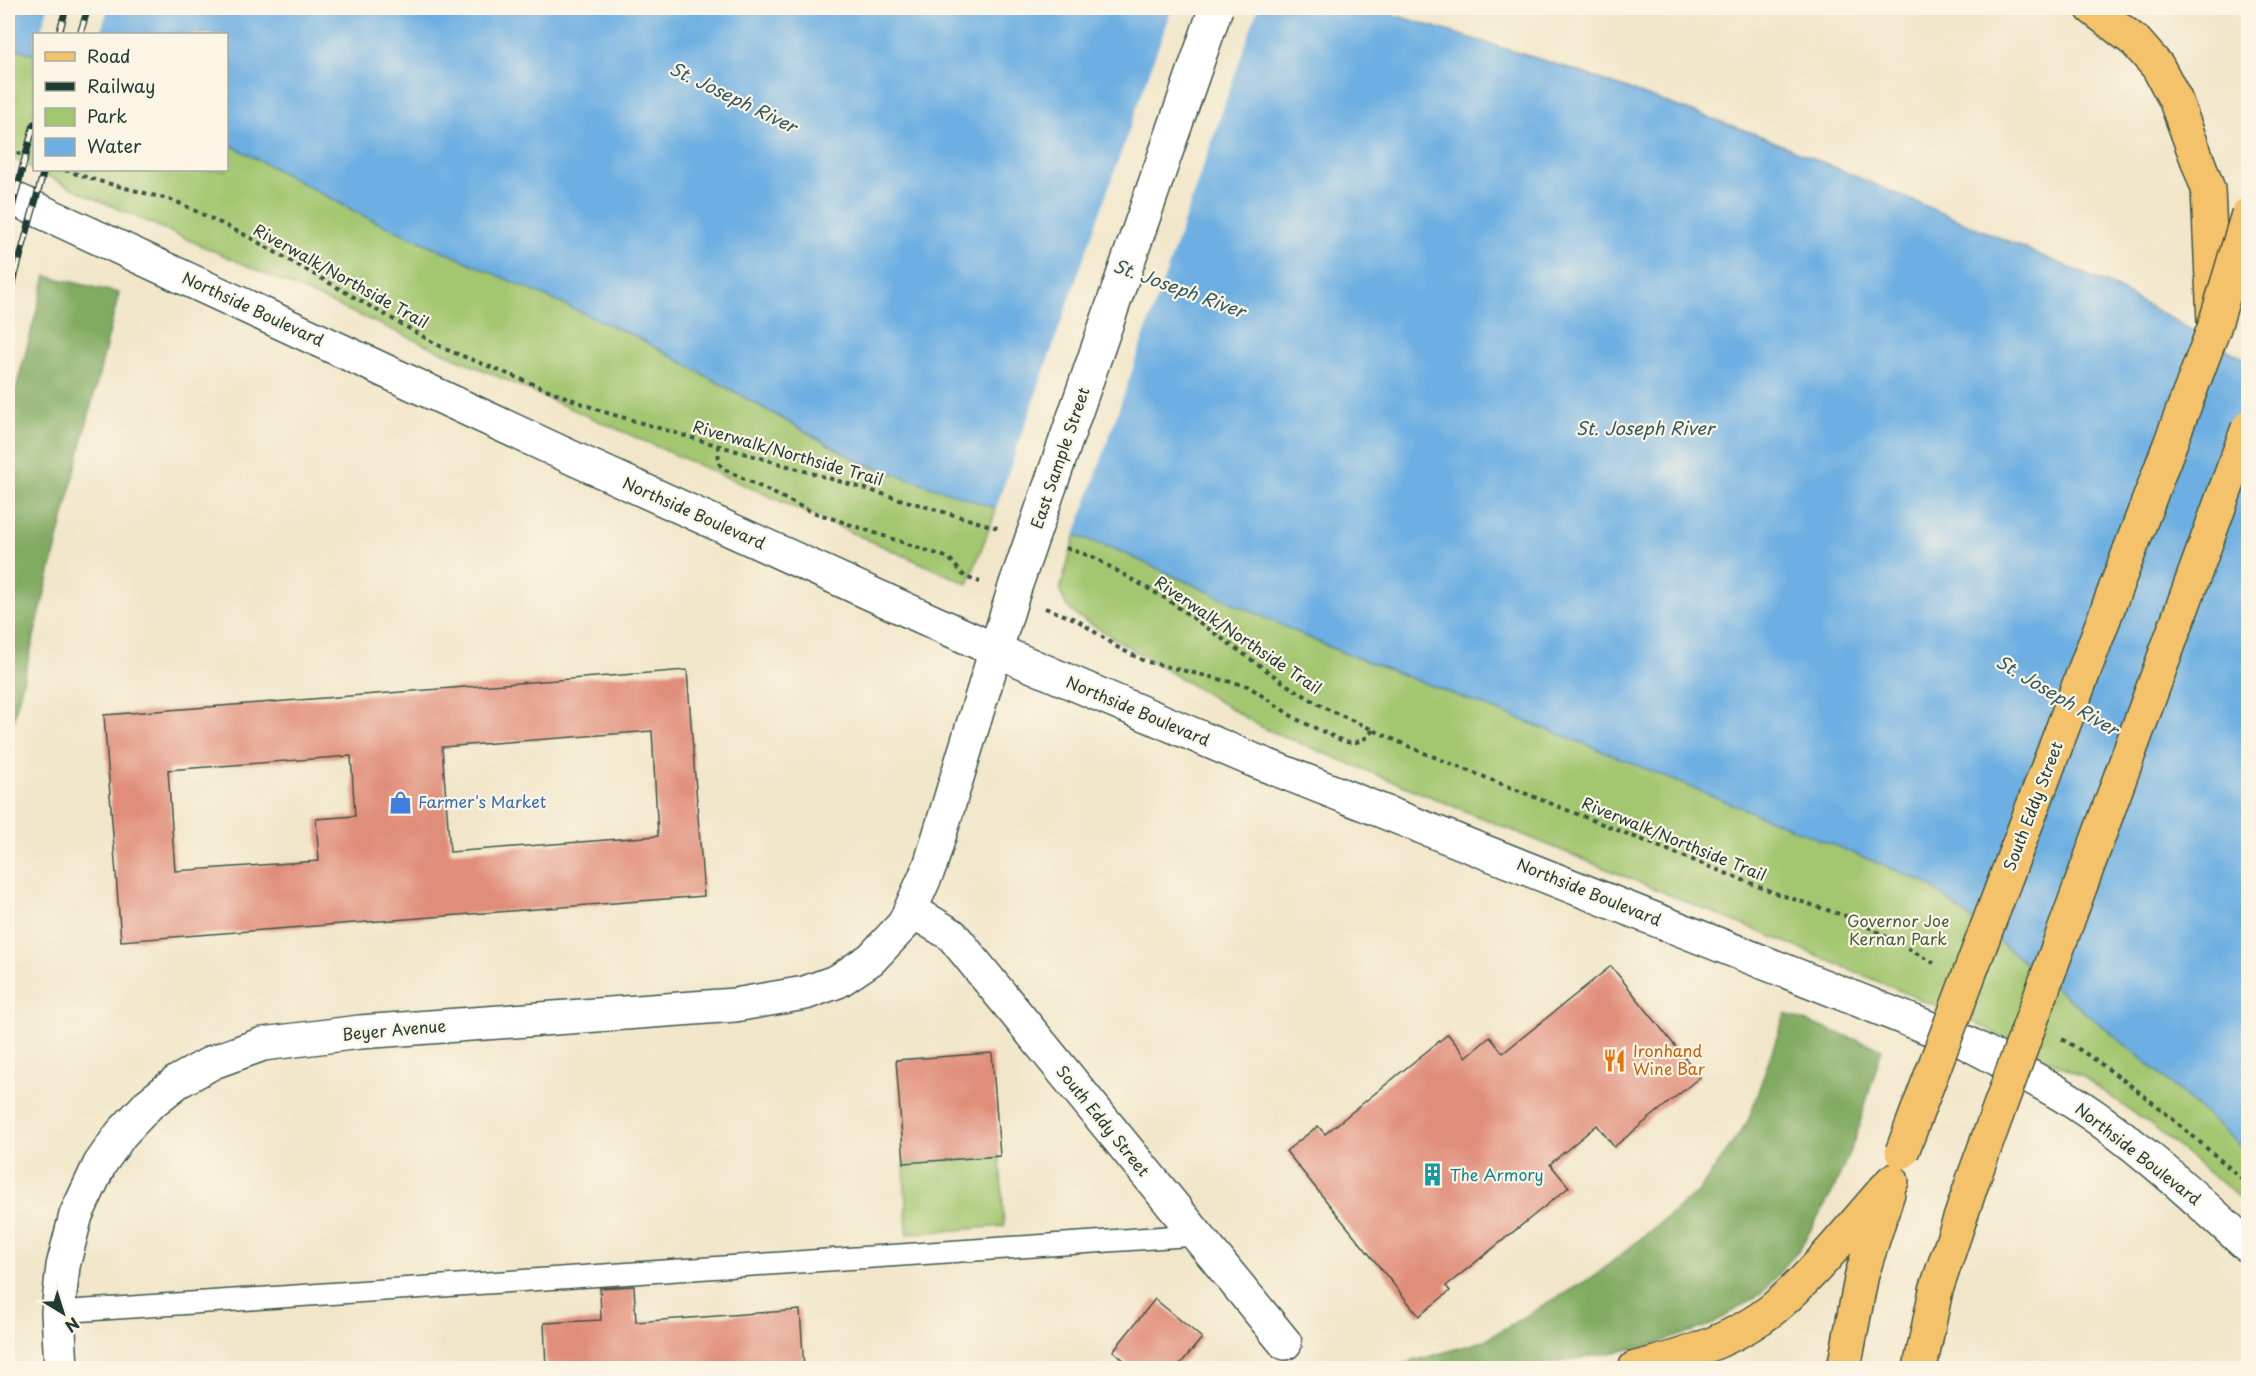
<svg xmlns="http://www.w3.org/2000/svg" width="2256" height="1376" font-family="'Playpen Sans',sans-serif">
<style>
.green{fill:#a3c670;stroke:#618252;stroke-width:1.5}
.forest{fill:#82ab62;stroke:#50744b;stroke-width:1.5}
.water{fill:#6dafe2;stroke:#46768b;stroke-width:1.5}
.pier{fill:#f1e6c9}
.building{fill:#e08d79;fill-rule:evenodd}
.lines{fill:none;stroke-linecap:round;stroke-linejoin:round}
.service-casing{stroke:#3e564a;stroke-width:24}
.minor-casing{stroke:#3e564a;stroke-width:36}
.tertiary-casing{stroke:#3e564a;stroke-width:36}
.primary-casing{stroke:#3e564a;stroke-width:36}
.path{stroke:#3e564a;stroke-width:4;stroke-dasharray:4.5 4.5;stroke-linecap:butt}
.service{stroke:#fff;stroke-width:21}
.minor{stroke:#fff;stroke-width:33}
.tertiary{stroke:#fff;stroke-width:33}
.primary{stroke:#f4c26a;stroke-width:33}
.rail-casing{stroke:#1f3d34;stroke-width:7}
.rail{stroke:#fcf5e5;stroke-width:4.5;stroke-dasharray:14;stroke-linecap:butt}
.tertiary-bridge-casing{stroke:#3e564a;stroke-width:36;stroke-linecap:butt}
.primary-bridge-casing{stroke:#3e564a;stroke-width:36;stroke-linecap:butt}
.tertiary-bridge{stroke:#fff;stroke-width:33}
.primary-bridge{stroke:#f4c26a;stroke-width:33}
.labels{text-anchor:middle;stroke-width:4.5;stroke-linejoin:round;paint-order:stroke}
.street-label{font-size:16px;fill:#1f3d34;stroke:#fcf5e5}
.shop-label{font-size:16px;fill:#366cbe;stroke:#fcf5e5;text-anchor:start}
.park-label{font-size:16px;fill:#405f43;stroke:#fcf5e5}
.food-label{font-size:16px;fill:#c56008;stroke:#fcf5e5;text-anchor:start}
.culture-label{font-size:16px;fill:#0d838f;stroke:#fcf5e5;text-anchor:start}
.water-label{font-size:18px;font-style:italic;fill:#325a60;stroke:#fcf5e5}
</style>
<rect width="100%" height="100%" fill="#fcf5e5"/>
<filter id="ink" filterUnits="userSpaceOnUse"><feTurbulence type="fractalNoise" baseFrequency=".0167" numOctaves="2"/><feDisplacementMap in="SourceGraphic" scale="12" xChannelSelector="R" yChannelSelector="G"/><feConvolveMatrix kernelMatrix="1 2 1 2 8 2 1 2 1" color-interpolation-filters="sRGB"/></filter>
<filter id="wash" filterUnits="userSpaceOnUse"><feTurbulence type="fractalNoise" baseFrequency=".008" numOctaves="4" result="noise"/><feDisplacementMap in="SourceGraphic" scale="24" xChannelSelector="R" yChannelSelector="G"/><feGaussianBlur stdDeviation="1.35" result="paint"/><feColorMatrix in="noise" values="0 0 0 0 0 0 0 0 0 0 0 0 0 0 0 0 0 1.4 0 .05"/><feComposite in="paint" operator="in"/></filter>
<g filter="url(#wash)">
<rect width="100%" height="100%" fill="#f1e6c9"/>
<g class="green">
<path d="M8,45l26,10v114l-26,-13z"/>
<path d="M227,143l137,73 273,121 223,125 137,46 -29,76 -879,-388 -54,-26h191z"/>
<path d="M1075,535l40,14 219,100 241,91 352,143 217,177 104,92v53l-97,-80 -71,-50 -111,-55 -177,-75 -529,-217 -186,-112 -11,-11 -6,-14z"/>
<path d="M1000,1156l4,70 -97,8 -3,-71z"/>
</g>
<g class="forest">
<path d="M46,276l73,17 -111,449v-323z"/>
<path d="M1785,1014l97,35 -27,90 -23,54 -32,55 -39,46 -48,30 -60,21 -127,23h-124l-2,-3 83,-24 113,-66 103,-84 49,-70z"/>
</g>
<path class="water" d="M8,8h1364l193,59 196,69 347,148 140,77v791l-104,-92 -217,-177 -352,-143 -241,-91 -219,-100 -255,-87 -223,-125 -273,-121 -137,-73 -1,-109h-192v21l-26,-10z"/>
<g class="pier">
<path d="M48,8h60l-8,26h-60z"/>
<path d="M1172,8h86l-184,530 -79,-27z"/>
</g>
<g id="blocks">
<g class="building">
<path d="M687,670l17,226 -583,45 -17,-226zM652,731l6,105 -208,16 -8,-105zM351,756l4,60 -39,3 3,42 -144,10 -7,-101z"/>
<path d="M1611,966l89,111 -86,70 -17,-22 -47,39 19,23 -123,99 4,5 -31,25 -133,-165 32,-25 7,8 123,-100 18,23 24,-20 13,16z"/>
<path d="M992,1053l8,103 -96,7 -8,-103z"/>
<path d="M634,1286l2,36 164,-12 4,58h-258l-2,-45 57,-3 -1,-32z"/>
<path d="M1155,1299l47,39 -25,30h-43l-21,-17z"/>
</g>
</g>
</g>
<g filter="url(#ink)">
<use href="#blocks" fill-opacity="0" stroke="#3e564a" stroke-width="1.5"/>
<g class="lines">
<defs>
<path id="service" d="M58,1312l1139,-77"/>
<path id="minor" d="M911,910l41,25 333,408"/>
<g id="tertiary">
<path d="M8,196l569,264 418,190 258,110 714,283c37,19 74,38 108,60 63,41 118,93 173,143"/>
<path d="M61,1368l-3,-56 5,-46 13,-51 24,-51 21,-30 28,-30 28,-22 36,-20 50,-18 97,-12 375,-27 70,-12 33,-12 33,-22 33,-35 26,-58 85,-279"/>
</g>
<g id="primary">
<path d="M2092,8l44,34 22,25 17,32 33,90 6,134"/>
<path d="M1635,1368c48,-11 99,-28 138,-59 43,-36 81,-86 119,-128"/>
<path d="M1844,1368l18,-94 26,-81"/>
<path d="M1920,1368l16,-78 38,-113"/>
</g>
</defs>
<use href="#service" class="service-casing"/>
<use href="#minor" class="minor-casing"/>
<use href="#tertiary" class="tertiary-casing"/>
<use href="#primary" class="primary-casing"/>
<g class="path">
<path d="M8,150l26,9"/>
<path d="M65,170l30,10 80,21 72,35 198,113 156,62 397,117"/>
<path d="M718,445l1,18 3,5 88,43 139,47 16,19 15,5"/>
<path d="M1066,548l27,9 75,43 119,85 38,23 94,43 359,143 74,24 82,45"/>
<path d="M1045,608l32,12 40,27 27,14 104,25 48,33 49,23c12,2 21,-2 28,-12"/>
<path d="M2062,1039c68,40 127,94 186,145"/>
</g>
<use href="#service" class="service"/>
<use href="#minor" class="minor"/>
<use href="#tertiary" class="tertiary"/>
<use href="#primary" class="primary"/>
<defs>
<g id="rail">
<path d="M59,34l7,-26"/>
<path d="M80,34l8,-26"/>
<path d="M8,223l26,-99"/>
<path d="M8,301l36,-131"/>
</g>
</defs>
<use href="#rail" class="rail-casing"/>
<use href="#rail" class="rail"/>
<defs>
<path id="tertiary-bridge" d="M1015,587l201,-579"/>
<g id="primary-bridge">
<path d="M1902,1152l312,-824 34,-114"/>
<path d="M1974,1177l274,-749"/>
</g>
</defs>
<use href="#tertiary-bridge" class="tertiary-bridge-casing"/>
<use href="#primary-bridge" class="primary-bridge-casing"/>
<use href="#tertiary-bridge" class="tertiary-bridge"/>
<use href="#primary-bridge" class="primary-bridge"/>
</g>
</g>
<defs>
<symbol id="shop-bare" viewBox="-9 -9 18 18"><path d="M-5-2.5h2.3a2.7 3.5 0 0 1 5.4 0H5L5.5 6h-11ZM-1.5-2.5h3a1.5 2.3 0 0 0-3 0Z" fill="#3f7fe0" stroke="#fcf5e5" stroke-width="2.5" paint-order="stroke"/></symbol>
<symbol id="restaurant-bare" viewBox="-9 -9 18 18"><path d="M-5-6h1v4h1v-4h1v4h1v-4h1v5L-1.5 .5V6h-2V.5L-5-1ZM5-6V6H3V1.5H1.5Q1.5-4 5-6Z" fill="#e8710a" stroke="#fcf5e5" stroke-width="2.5" paint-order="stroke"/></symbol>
<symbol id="building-bare" viewBox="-9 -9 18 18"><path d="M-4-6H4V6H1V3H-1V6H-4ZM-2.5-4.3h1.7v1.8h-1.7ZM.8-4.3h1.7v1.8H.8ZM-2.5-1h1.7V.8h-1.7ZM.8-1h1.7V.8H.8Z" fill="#0f9aa8" stroke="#fcf5e5" stroke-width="2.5" paint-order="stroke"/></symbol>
</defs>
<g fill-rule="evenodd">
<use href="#shop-bare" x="384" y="786" width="33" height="33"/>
<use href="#restaurant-bare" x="1598" y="1044" width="33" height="33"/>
<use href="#building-bare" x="1416" y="1158" width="33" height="33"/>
</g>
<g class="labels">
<g class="street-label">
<text transform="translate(341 276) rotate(29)" y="6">Riverwalk/Northside Trail</text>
<text transform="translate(253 309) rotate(25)" y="6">Northside Boulevard</text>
<text transform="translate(788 453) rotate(16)" y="6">Riverwalk/Northside Trail</text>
<text transform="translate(1060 458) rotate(-71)" y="6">East Sample Street</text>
<text transform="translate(694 513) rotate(24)" y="6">Northside Boulevard</text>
<text transform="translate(1238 635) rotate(34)" y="6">Riverwalk/Northside Trail</text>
<text transform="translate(1138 711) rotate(23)" y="6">Northside Boulevard</text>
<text transform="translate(2033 806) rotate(-69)" y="6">South Eddy Street</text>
<text transform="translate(1674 839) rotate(22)" y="6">Riverwalk/Northside Trail</text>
<text transform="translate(1589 892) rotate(22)" y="6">Northside Boulevard</text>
<text transform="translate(394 1030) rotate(-5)" y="6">Beyer Avenue</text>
<text transform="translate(1103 1121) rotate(51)" y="6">South Eddy Street</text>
<text transform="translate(2138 1154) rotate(38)" y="6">Northside Boulevard</text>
</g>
<g class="shop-label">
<text x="418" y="808">Farmer's Market</text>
</g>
<g class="park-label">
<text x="1898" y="927">Governor Joe<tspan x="1898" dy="18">Kernan Park</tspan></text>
</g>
<g class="food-label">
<text x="1633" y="1057">Ironhand<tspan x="1633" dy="18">Wine Bar</tspan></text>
</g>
<g class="culture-label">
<text x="1450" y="1181">The Armory</text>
</g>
<g class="water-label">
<text transform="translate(733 98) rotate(26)" y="6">St. Joseph River</text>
<text transform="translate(1179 289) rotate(20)" y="6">St. Joseph River</text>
<text x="1645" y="435">St. Joseph River</text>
<text transform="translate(2057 696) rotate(31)" y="6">St. Joseph River</text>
</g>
</g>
<rect width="2256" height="1376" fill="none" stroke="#fcf5e5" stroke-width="30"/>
<rect x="33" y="33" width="195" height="138" fill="#fcf5e5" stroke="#a4ab9e" stroke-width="1.5"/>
<rect x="45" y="52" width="30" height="9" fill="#f4c26a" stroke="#a4ab9e" stroke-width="1.5"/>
<text x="87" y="63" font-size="18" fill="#1f3d34">Road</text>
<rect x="45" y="82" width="30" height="9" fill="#1f3d34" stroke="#a4ab9e" stroke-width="1.5"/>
<text x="87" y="93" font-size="18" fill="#1f3d34">Railway</text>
<rect x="45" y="108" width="30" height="18" fill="#a3c670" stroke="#a4ab9e" stroke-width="1.5"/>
<text x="87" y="123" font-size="18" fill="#1f3d34">Park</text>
<rect x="45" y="138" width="30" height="18" fill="#6dafe2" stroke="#a4ab9e" stroke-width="1.5"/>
<text x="87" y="153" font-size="18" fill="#1f3d34">Water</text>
<g transform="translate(63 1313) rotate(142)" stroke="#fcf5e5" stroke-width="4.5" paint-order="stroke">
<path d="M0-4.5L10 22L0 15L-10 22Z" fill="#1f3d34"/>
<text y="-9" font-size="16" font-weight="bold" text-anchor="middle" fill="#1f3d34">N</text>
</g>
</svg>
